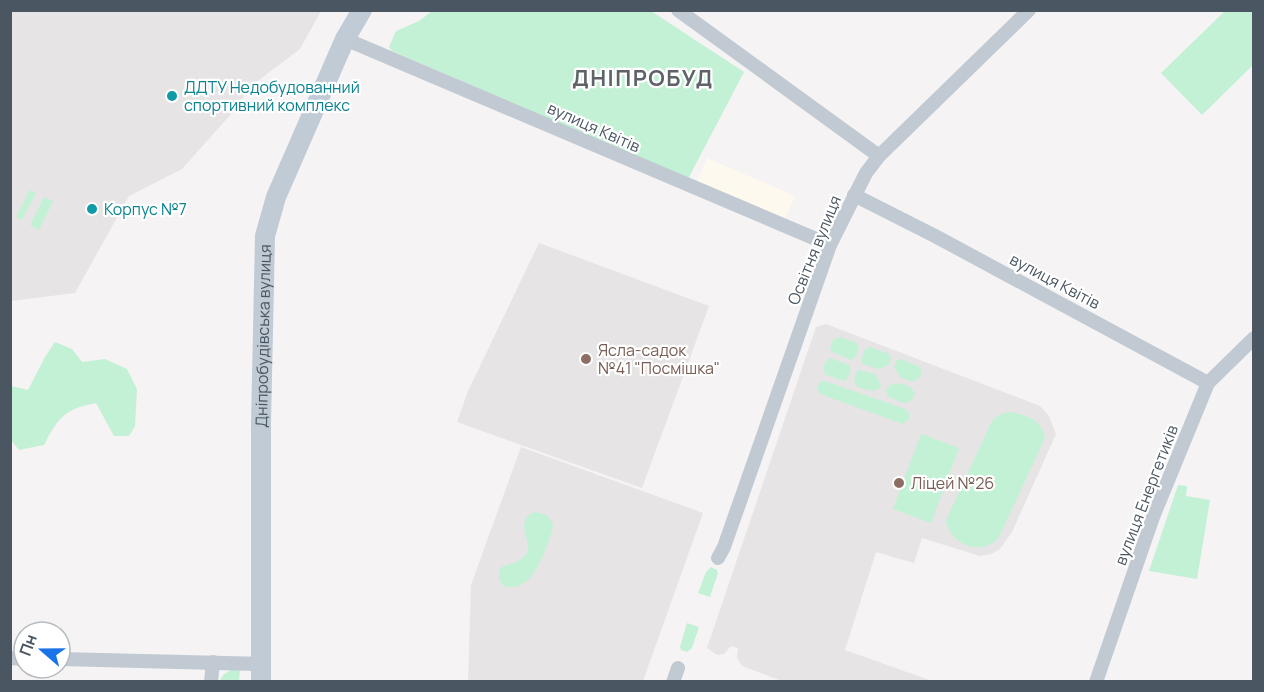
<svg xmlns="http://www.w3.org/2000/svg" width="1264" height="692" font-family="Manrope,sans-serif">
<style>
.commercial{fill:#fdf9ef}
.education{fill:#e6e4e5}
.green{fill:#c3f1d5}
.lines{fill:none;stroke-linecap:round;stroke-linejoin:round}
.street{stroke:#c1cad2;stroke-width:14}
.secondary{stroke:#c1cbd6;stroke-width:20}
.culture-dot{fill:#0f9aa8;stroke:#fff;stroke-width:2}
.education-dot{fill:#8d6e63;stroke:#fff;stroke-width:2}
.labels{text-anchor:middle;stroke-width:4.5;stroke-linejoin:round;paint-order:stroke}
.culture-label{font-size:16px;fill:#0d838f;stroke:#fff;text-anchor:start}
.street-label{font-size:16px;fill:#4a5661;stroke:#fff}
.education-label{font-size:16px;fill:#785e54;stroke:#fff;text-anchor:start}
.district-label{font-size:22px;font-weight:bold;letter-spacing:1.5px;fill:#5f6368;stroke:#fff}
</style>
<rect width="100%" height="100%" fill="#f5f3f3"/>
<path class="commercial" d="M707,158l88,38 -11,25 -88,-37z"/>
<g class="education">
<path d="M10,11h311l-21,38 -53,40 -7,15 -58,65 -53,27 -54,97 -64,8z"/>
<path d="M539,243l170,63 -67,182 -185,-66 11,-31z"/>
<path d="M826,324l214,82 9,10 7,18 -44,98 -12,17 -9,5 -11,2 -58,-18 -8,25 -38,-11 -31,98 87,31h-150l-40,-15 -5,-8 1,-10 -7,-2 -7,8 -7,1 -10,-7 109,-321z"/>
<path d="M521,447l182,66 -60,168 -175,1 3,-97z"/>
</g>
<g class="green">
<path d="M432,11h219l93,61 -56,107 -296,-128 -3,-4 7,-16 23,-10z"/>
<path d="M1225,11h28v54l-51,50 -41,-42z"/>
<path d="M30,190l6,3 -14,27 -6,-3z"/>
<path d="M44,197l9,4 -14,29 -9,-5z"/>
<path d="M840,337l17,6 2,5 -3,9 -5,3 -19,-8 -2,-3 2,-8z"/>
<path d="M55,342l17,7 10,13 23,-3 22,10 10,20 -2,37 -6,10h-15l-18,-33c-32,6 -38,15 -52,42l-25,5 -8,-10v-54l17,4 17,-33z"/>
<path d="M870,347l19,7 2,3 -2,8 -11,4 -15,-5 -2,-4 4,-11z"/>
<path d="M830,358l19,7 2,5 -3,8 -4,3 -18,-6c-5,-7 -2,-12 4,-17z"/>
<path d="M901,359l19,8c6,15 -11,18 -20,9 -3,-3 -4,-6 -6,-9l3,-7z"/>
<path d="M860,370l15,4 6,11 -2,4 -6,2 -16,-4 -3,-7 2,-7z"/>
<path d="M821,381h4l80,28 4,4v6l-6,5 -83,-30 -3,-7z"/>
<path d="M892,384c9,-1 19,0 23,10l-4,7 -7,2 -16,-6 -2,-8z"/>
<path d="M1011,412c17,4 31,7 34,26l-46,99c-17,21 -50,7 -53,-17l45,-97c6,-8 11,-10 20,-11z"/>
<path d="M921,434l38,14 -28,75 -38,-14z"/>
<path d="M1178,485l9,1 -1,10 24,4 -13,79 -48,-8z"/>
<path d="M534,512l13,3 6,9c-1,13 -15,47 -25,56 -13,12 -36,10 -27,-13l18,-6 9,-9c2,-15 -13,-30 6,-40z"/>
<path d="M711,567l6,3 1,3 -8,24 -12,-4 8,-21z"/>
<path d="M687,623l12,4 -7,21 -5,4 -6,-2 -1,-3z"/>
<path d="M232,669l8,1 -1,11 -20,1 4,-7z"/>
</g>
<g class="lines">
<g class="street">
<path d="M678,10l201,146"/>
<path d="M345,39l485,206"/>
<path d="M854,195l81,41 273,147"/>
<path d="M718,558l6,-11 106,-302 36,-72 13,-17 150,-146"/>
<path d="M10,658l14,1"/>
<path d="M60,659l201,5"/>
<path d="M211,682l2,-20"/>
<path d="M673,682l5,-14"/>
<path d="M1096,682l57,-165 55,-134 46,-45"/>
</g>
<path class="secondary" id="s1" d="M261,682v-259l4,-187 11,-39 69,-158 17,-29"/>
</g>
<g class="culture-dot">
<circle cx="172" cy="96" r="6"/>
<circle cx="92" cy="209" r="6"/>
</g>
<g class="education-dot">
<circle cx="586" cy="359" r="6"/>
<circle cx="899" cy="483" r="6"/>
</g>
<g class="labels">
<g class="culture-label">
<text x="184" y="93">ДДТУ Недобудованний<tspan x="184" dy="18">спортивний комплекс</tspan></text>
<text x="104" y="215">Корпус №7</text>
</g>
<g class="street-label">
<text transform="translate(594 127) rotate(24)" y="6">вулиця Квітів</text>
<text transform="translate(814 250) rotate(-68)" y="6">Освітня вулиця</text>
<text transform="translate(1055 281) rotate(28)" y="6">вулиця Квітів</text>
<text dy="6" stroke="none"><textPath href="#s1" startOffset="346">Дніпробудівська вулиця</textPath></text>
<text transform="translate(1146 495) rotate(-69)" y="6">вулиця Енергетиків</text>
</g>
<g class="education-label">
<text x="598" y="356">Ясла-садок<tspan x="598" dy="18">№41 "Посмішка"</tspan></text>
<text x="911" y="489">Ліцей №26</text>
</g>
<g class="district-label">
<text x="643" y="86">ДНІПРОБУД</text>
</g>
</g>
<rect width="1264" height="692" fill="none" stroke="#4a5661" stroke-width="24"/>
<g transform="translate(42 650) rotate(290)"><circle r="28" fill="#ffffff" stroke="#b7bbc0" stroke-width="1.5"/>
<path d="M0-4.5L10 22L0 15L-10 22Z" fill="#1a73e8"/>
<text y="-9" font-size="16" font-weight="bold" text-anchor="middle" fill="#4a5661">Пн</text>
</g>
</svg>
